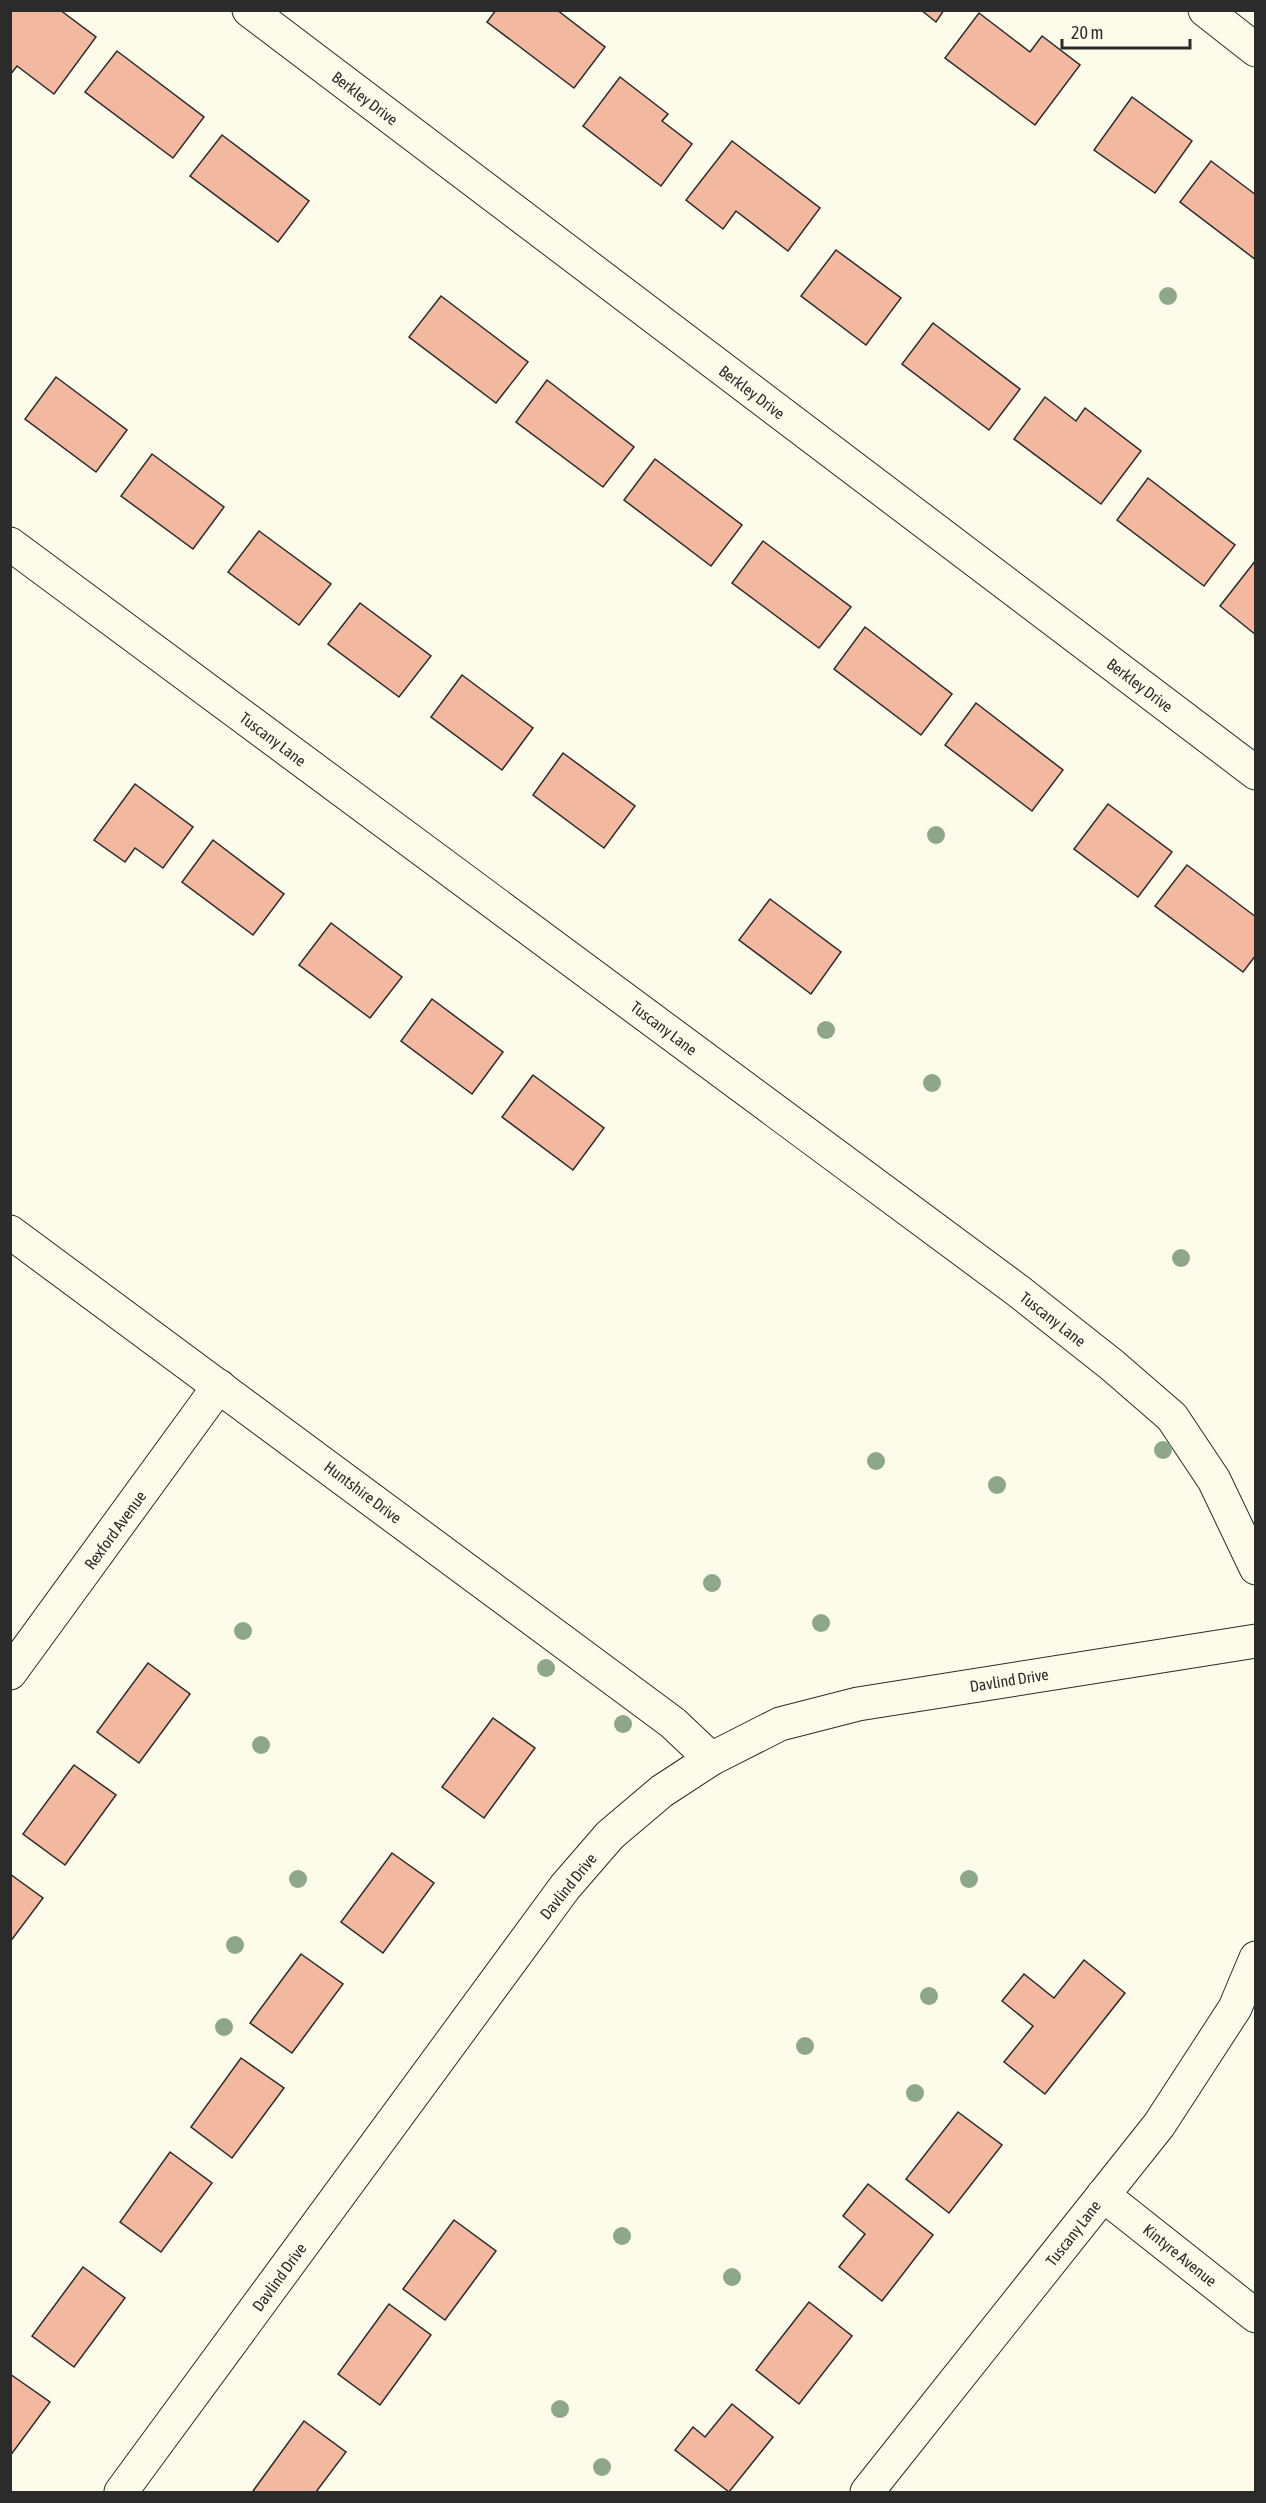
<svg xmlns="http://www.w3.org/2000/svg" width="1266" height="2503" font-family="'Asap Condensed',sans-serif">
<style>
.building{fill:#f2b8a0;stroke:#2b2b2b;stroke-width:1.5}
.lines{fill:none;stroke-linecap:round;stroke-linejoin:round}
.minor-casing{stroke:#2b2b2b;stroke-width:35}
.minor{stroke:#fdfbea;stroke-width:33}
.tree{fill:#8ea78a}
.labels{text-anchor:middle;stroke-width:4.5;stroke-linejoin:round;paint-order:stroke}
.street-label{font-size:16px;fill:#2b2b2b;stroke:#fdfbea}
</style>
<rect width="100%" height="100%" fill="#fdfbea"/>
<g class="building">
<path d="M10,10h50l36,27 -42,57 -37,-28 -7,9z"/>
<path d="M496,10h61l48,37 -31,41 -87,-66z"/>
<path d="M921,10h23l-8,12z"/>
<path d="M979,13l51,39 12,-16 38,29 -45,60 -90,-67z"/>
<path d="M117,51l87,66 -31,41 -88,-66z"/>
<path d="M620,77l48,37 -6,7 30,23 -31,42 -78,-60z"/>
<path d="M1132,97l60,44 -37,52 -61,-43z"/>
<path d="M222,135l87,66 -31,41 -88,-66z"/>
<path d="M732,141l88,67 -32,43 -52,-40 -13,18 -37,-29z"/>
<path d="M1211,161l45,34v65l-76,-58z"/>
<path d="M836,250l65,48 -35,47 -65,-49z"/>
<path d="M441,296l87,66 -32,41 -87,-66z"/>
<path d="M933,323l87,66 -31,41 -87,-66z"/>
<path d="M56,377l71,53 -31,42 -71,-53z"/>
<path d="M547,380l87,67 -31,40 -87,-65z"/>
<path d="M1045,397l31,24 9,-13 56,43 -40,53 -87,-65z"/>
<path d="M152,454l72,53 -31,42 -72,-53z"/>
<path d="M655,459l87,66 -31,41 -87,-66z"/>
<path d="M1148,478l87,67 -31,41 -87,-66z"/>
<path d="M259,531l72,53 -32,41 -71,-53z"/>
<path d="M763,541l88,66 -32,41 -87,-65z"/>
<path d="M1256,560v75l-36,-29z"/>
<path d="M360,603l71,53 -32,41 -71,-53z"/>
<path d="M865,627l87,67 -31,41 -87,-66z"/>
<path d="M462,675l71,53 -31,42 -71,-53z"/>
<path d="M976,703l87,67 -31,41 -87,-66z"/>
<path d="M563,753l72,53 -31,42 -71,-53z"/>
<path d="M135,784l58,43 -30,41 -28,-20 -10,14 -31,-22z"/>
<path d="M1108,804l64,48 -34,45 -64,-48z"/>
<path d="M213,840l71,54 -31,41 -71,-53z"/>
<path d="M1187,865l69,52v38l-13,17 -88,-66z"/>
<path d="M770,899l71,53 -30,42 -72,-54z"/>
<path d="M331,923l71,54 -32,41 -71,-53z"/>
<path d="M432,999l71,53 -31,42 -71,-53z"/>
<path d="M533,1075l71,53 -31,42 -71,-53z"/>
<path d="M148,1663l42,31 -51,69 -42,-31z"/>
<path d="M493,1718l42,30 -51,70 -42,-31z"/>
<path d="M74,1765l42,30 -51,70 -42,-31z"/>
<path d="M392,1853l42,30 -51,70 -42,-31z"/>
<path d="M10,1874l33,24 -33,44z"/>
<path d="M301,1954l42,30 -51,69 -42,-30z"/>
<path d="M1084,1960l41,33 -80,101 -41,-32 29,-36 -31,-25 22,-27 30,24z"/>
<path d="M241,2058l43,30 -52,70 -41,-31z"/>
<path d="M958,2112l44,33 -53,68 -43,-34z"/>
<path d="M170,2152l42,31 -51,69 -41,-30z"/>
<path d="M868,2184l65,51 -51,66 -43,-34 26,-33 -22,-18z"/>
<path d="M454,2220l42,31 -51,69 -42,-31z"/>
<path d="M83,2267l42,31 -51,69 -42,-31z"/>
<path d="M809,2302l43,34 -53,68 -43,-34z"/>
<path d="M389,2304l42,31 -51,70 -42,-31z"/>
<path d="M10,2374l40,28 -40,54z"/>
<path d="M732,2404l41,33 -44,55 -54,-42 18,-23 12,10z"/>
<path d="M304,2421l42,31 -30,40h-60l-3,-1z"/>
</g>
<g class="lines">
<defs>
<g id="minor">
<path d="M249,10l1007,763"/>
<path d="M1205,10l51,40"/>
<path d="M10,544l1007,746 95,75 60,52 42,63 42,88"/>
<path d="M10,1232l663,491 38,36"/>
<path d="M10,1673l209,-287"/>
<path d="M1103,2195l153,121"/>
<path d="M121,2492l444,-605 45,-52 52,-44 49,-32 69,-35 78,-20 398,-63"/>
<path d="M867,2492l292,-367 76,-117 21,-50"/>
</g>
</defs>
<use href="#minor" class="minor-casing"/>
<use href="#minor" class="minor"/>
</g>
<g class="tree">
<circle cx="1168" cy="296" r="9"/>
<circle cx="936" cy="835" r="9"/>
<circle cx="826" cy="1030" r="9"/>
<circle cx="932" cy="1083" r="9"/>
<circle cx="1181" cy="1258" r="9"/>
<circle cx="1163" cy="1450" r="9"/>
<circle cx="876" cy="1461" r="9"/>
<circle cx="997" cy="1485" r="9"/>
<circle cx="712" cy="1583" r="9"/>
<circle cx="821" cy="1623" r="9"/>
<circle cx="243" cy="1631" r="9"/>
<circle cx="546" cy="1668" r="9"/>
<circle cx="623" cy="1724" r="9"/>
<circle cx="261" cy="1745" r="9"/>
<circle cx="298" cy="1879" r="9"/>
<circle cx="969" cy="1879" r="9"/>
<circle cx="235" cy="1945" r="9"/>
<circle cx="929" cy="1996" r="9"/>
<circle cx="224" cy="2027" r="9"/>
<circle cx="805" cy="2046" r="9"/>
<circle cx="915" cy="2093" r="9"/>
<circle cx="622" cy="2236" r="9"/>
<circle cx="732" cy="2277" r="9"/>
<circle cx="560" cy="2409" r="9"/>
<circle cx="602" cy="2467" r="9"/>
</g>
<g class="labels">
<g class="street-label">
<text transform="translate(365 98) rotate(37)" y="6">Berkley Drive</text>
<text transform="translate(752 392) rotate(37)" y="6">Berkley Drive</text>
<text transform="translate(1140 685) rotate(37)" y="6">Berkley Drive</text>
<text transform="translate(273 739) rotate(37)" y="6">Tuscany Lane</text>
<text transform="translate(664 1028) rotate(37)" y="6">Tuscany Lane</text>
<text transform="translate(1053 1319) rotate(38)" y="6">Tuscany Lane</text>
<text transform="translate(363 1492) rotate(37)" y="6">Huntshire Drive</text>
<text transform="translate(115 1530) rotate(-54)" y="6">Rexford Avenue</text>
<text transform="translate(1009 1680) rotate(-9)" y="6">Davlind Drive</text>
<text transform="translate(568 1886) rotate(-51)" y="6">Davlind Drive</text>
<text transform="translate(1073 2233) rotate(-52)" y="6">Tuscany Lane</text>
<text transform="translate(1180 2255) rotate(39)" y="6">Kintyre Avenue</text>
<text transform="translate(279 2277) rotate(-54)" y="6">Davlind Drive</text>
</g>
</g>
<rect width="1266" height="2503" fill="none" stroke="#2b2b2b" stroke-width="24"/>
<path d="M1062 39v9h128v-9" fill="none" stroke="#2b2b2b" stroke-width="3"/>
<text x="1071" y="39" font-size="18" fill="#2b2b2b" stroke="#fdfbea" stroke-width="4.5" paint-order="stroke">20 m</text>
</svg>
